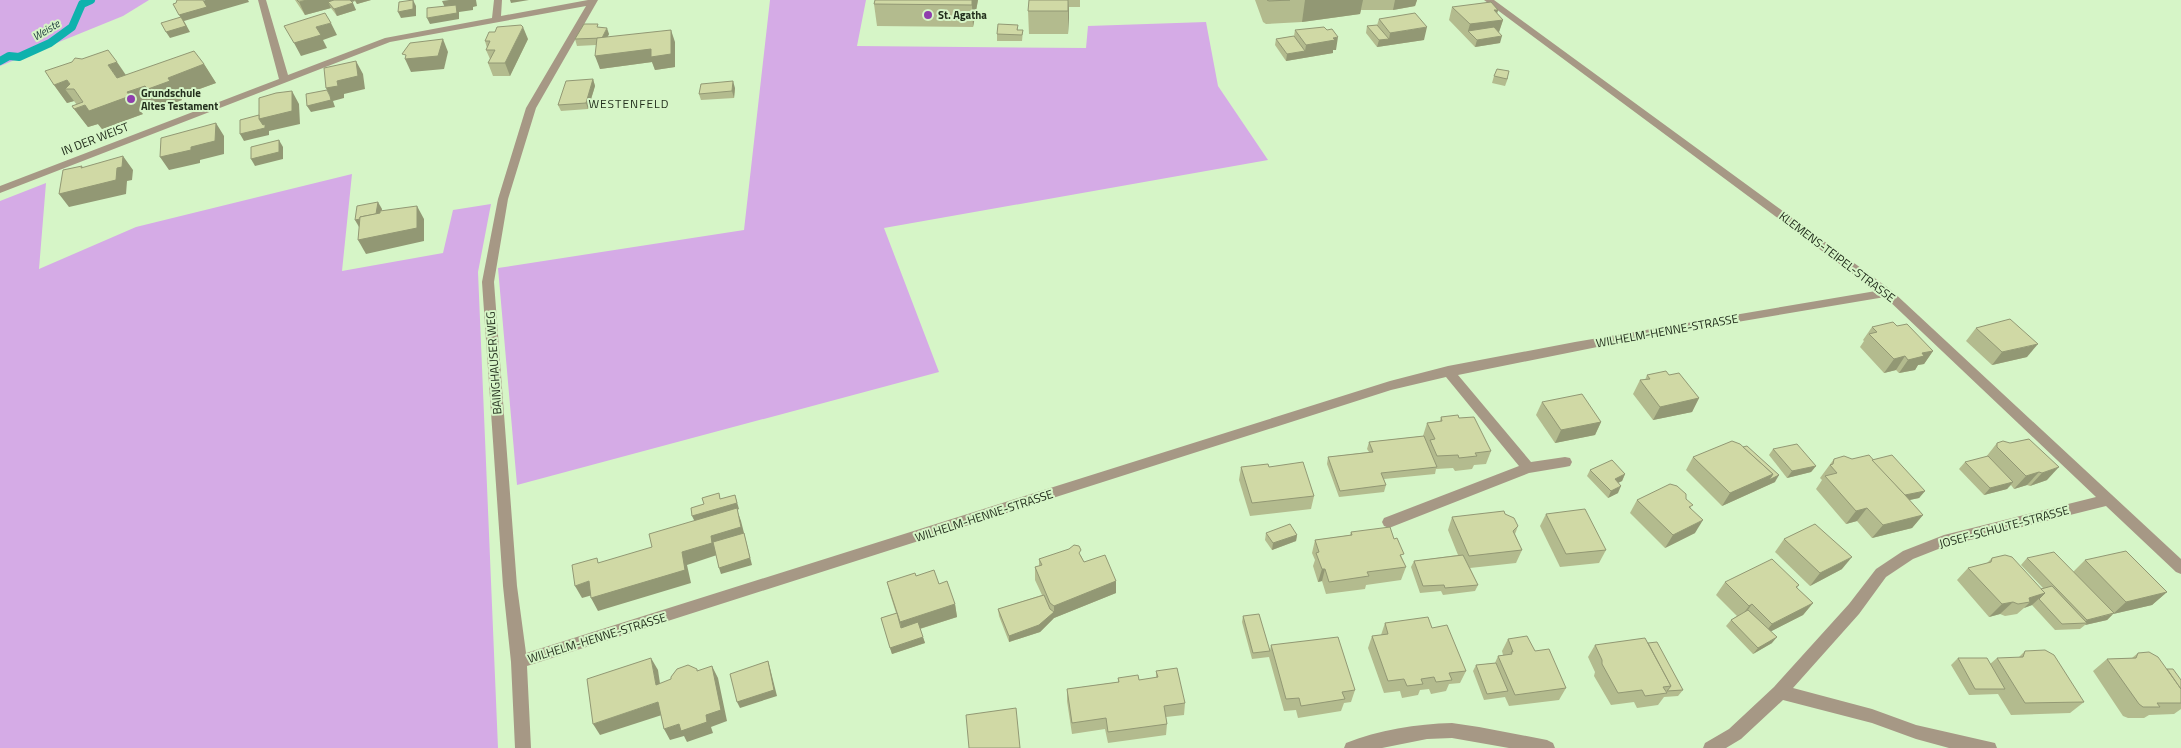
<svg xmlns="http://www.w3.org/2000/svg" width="2181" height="748" font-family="'Titillium Web',sans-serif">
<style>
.green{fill:#d5abe6}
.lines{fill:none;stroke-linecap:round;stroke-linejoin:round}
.stream{stroke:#0fb2ad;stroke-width:8}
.minor{fill:#a69885;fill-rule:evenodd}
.wall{fill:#b3bb8e}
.shaded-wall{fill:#929874}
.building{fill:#d0d9a5;stroke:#929874}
.poi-dot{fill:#8f3ead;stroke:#d6f5c7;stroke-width:2}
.labels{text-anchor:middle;stroke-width:4;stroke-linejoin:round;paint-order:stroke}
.far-poi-label{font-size:11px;font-weight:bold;fill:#232f1d;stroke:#d6f5c7;text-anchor:start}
.far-water-label{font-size:11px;font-style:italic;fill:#234040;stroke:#d6f5c7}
.far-quarter-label{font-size:12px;letter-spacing:1px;fill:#232f1d;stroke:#d6f5c7}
.street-label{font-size:12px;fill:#232f1d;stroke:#d6f5c7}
</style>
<rect width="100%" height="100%" fill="#d6f5c7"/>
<g class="green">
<path d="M0,0h149l-26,16 -123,50z"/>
<path d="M770,0h96l-9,46 229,2 2,-22 118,-4 12,64 50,74 -384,68 55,144 -422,113 -19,-217 246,-38z"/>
<path d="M352,174l-10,97 101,-18 10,-43 38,-6 -13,68 20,476h-498v-547l46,-18 -7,86 97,-42z"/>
</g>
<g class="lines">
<path class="stream" d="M0,61l9,-5 10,1 31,-14 22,-16 10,-23 9,-4"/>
<g class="minor">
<path d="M258,0h8l22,75 97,-37 107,-20 2,-18h8l-1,16 87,-16h10l-62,108 -28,91 -14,83 23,304 9,67 864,-272 58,-15 127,-24 301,-51 -392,-291h10l397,290 290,269v15l-5,-2 -70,-66 -160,40 -33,13 -27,18 -27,37 -66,74 79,21 44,16 79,18 2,5h-48l-33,-9 -44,-16 -89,-23 -42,39 -15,9h-23l2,-5 24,-14 45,-42 75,-83 27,-35 27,-18 41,-16 152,-38 -211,-200 -248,42 -179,36 73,87 34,-5 5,1 2,4 -2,4 -5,1 -36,6 -140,55 -5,-2 -2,-4 2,-4 135,-52 -73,-89 -55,13 -864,276 4,82h-16l-4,-86 -8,-76 -21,-304 16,-83 28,-91 60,-102 -196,36 -390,151v-7l279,-107z"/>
<path d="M1452,723l27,4 68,13 6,3 2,5h-46l-57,-10 -25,1 -45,9h-38l2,-5c32,-13 71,-19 106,-20z"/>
</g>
</g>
<g class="wall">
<path d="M295,0h76l-14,4 -2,-3 -4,1 5,8 -19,6 -6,-8 -26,7z"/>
<path d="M875,0h103l-5,27 -96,-1 -3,-22z"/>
<path d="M1029,0h51v7h-11l-1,27h-39l-1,-23z"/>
<path d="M1255,0h162l-2,6 -22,4h-32l-1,4 -58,8 -36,2 -3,-2z"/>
<path d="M1452,7l46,3 -1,3 6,7 -4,12 1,11 -25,4 -26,-27z"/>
<path d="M1379,19l45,21 -47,7 -11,-14 1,-7 10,-1z"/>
<path d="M1018,25v5h5l-1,11h-25v-7z"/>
<path d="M599,27l10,7 -2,3 68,5v25l-20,3 -3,-8 -52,7 -4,-24 -19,1 -2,-7z"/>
<path d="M1295,30l41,20h-3v3l-47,8 -11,-16 1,-6 18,-3z"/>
<path d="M528,39l-18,37h-17l-5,-13 2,-4 -4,-9 1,-2 -2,-7z"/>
<path d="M204,64l12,19 -36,13 2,4 -22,8 -2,-4 -18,7 3,3 -41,15 -4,-5 -10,3 -16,-21 5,-1 -3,-4 -7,2 -13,-18z"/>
<path d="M1494,76l14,2 -3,8 -13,-3z"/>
<path d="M593,79l2,7 -7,23 -27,2 -3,-6z"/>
<path d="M735,88l-1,10 -33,2 -2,-6z"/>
<path d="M1897,326l36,25 -9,13 -6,1 -3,5 -16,3 -3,-3 -12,3 -24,-26 4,-6 -1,-1 9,-13z"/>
<path d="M1976,328l51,29 -35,8 -26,-24z"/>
<path d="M1647,375h22l30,23 -7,14 -39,8 -20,-26 7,-14h5z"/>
<path d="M1542,402l59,20 -6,13 -40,8 -19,-28z"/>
<path d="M1441,417l18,1 32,33 -5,13 -12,1 -2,4 -17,2 -2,-3 -17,1 -1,5 -51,5 2,6 -2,7 -45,5 -12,-33 1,-7 41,-5 -2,-3 2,-7 54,-6 4,-13 13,-2z"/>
<path d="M2029,439l18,41 -17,6 -3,-1 -13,4 -3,-4 -4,4 -23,6 -25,-26 6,-7 21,-5 11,-14h13z"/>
<path d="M1773,449l43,17 -5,6 -24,6 -18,-23z"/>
<path d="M1693,457l82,25 -53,24 -36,-36z"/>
<path d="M1834,459l38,1 53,31 -6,7 -10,2 14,15 -11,13 -40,10 -15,-17 -11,3 -30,-35 6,-9 -2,-2z"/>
<path d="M1241,467h28l45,29 -3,13 -61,7 -11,-36z"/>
<path d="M1590,470l35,4 -3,7 -4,2v10l-10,5 -21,-22z"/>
<path d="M1686,499l5,9 4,25 -30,15 -35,-35 7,-13z"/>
<path d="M1505,514l13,12 -3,8 7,16 -6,13 -46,5 8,17 -3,6 -32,4 -2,-4 -21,2 -9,-26 3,-6 44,-6 -10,-25 4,-13z"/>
<path d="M1546,514l60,36 -7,13 -39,4 -20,-41z"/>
<path d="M1351,532l43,7 12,28 -5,13 -35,5 -1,4 -39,5 -4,-13 -4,1 -5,-16 2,-6 -3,-7 3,-13 35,-5z"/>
<path d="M1266,533l31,2 -1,6 -24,9 -7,-10z"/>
<path d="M1784,539l58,30 -32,17 -35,-34z"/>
<path d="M1081,556l3,6 32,19v12l-62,25 -14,14 -31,10 -10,-26 -1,-7 44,-14 -7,-15v-13l4,-1v-7z"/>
<path d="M1992,558l49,31 2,-1 -22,-23 6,-7 46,14 12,-12 82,32 -15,13 -39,9 -6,6 -22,5 -5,4 -25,1 -23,-25 -8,3 -7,6 -12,2 -5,-2 -11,3 -32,-37 11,-12 19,-5z"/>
<path d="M916,576l23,8 16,20 2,13 -37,12 5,14 -33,11 -11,-36 15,-5 -6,-19 -3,-12z"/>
<path d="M1725,582l74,3 -2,3 16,15 -10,12 -32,16 1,12 -19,11 -27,-28 5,-6 6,-4 -21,-21z"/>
<path d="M1243,616l27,35 1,-6 84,45 -4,12 -7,1 -3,8 -43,7 -2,-8 -12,1 -15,-54 -17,2 -10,-37z"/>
<path d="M1385,623l47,5 34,43 -6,12 -11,1 -3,7 -15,3 -2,-5 -9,1 -2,5 -16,3 -2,-7 -16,2 -16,-45 4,-12 9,-1z"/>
<path d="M1508,639l27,12 31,37 -7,12 -50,6 -4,-9 -21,3 -11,-29 3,-6 19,-2 3,-7 5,-1 -1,-4z"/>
<path d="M1648,643l35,47 -5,6 -14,1 -6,8 -21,3 -3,-6 -23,3 -17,-29 1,-4 -7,-15 7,-12z"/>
<path d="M2025,651l59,51 -14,11 -59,2 -13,-21 -29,1 -18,-30 7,-7 32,6 7,-6h21z"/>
<path d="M2138,653l29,16 14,11v29l-7,5 -25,1 -5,3h-16l-5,-2 -30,-45 14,-12 25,-1z"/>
<path d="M1156,671l29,32 -1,12 -18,2 1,7 -1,11 -58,8 -3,-14 -33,5 -5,-33v-12l51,-7v-4l21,2 17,-2z"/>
</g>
<g class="shaded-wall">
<path d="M205,0h43l1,2 -38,11 -3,-5 3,5 -27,8 6,11 -20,6 -4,-6 17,-11 -4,-6z"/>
<path d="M307,0h47l1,1 -23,6 -4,-5 3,6 -26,7 -6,-13z"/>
<path d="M355,0h16l-14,4z"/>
<path d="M413,0l3,6v10l-15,2 -3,-6z"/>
<path d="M449,0h27l1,6 -4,1v3l-14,2v7l-29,5 -3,-6 21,-4 -6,-13z"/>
<path d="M510,0h19l-18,3z"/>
<path d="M972,0h6l-5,27 -1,-22z"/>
<path d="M1069,0v18l-1,16v-23z"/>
<path d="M1305,0h58l-3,14 -58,8z"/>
<path d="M1395,0h22l-2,6 -22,4z"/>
<path d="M353,3l3,7 -19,6 -3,-7z"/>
<path d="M1494,10h4l-3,11 8,-1 -4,12 -26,4 -5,-5 2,-7z"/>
<path d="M331,23l6,12 -14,5 4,8 -26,8 -7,-13 22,-16z"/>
<path d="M523,27l5,12 -18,37 -5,-13z"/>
<path d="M1427,27l-3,13 -47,7 2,-7 10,-1 1,-6z"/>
<path d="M607,28l2,6 -5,11 -2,-7z"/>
<path d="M671,30l4,12v25l-20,3 -3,-8 -52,7 -5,-13z"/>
<path d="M1502,36l-2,7 -25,4 2,-7z"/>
<path d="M1338,37l-2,13h-3v3l-47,8 1,-7 18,-3 1,-6z"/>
<path d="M443,39l5,13 -4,17 -33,3 -6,-13z"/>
<path d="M356,61l7,13 2,15 -21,5v4l-11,3 2,6 -24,5 -4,-6 23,-10 -4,-8 11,-7z"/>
<path d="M117,62l13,19 -9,3 -13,-19z"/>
<path d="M204,64l12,19 -36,13 2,4 -22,8 -12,-19 20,-11z"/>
<path d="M593,79l2,7 -7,23 -2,-6z"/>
<path d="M67,80l7,9h-9l9,12 -7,2 -13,-18z"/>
<path d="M733,81l2,7 -1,10 -2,-7z"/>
<path d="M145,86l13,18 -18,7 3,3 -41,15 -4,-5 -10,3 -14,-18 53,-17z"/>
<path d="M292,91l7,13 1,20 -31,7v4l-25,6 -4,-7z"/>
<path d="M216,123l8,13v18l-24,6v3l-31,7 -9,-13 31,-10z"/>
<path d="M279,140l4,7v12l-28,7 -4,-7z"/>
<path d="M123,156l10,14 -1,10 -5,1 -1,13 -57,13 -10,-13 58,-26z"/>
<path d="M378,202l4,7 -2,13 -21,5 -4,-7z"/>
<path d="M417,206l7,13v22l-58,13 -8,-14z"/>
<path d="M2038,344l-11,13 -35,8 10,-13z"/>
<path d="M1933,351l-9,13 -6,1 -3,5 -16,3 9,-13 14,-7z"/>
<path d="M1905,356l-9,14 -12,3 10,-14z"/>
<path d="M1699,398l-7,14 -39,8 7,-13z"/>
<path d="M1601,422l-6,13 -40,8 6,-13z"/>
<path d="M1816,466l-5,6 -24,6 5,-7z"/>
<path d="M2059,467l-12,13 -17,6 12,-13z"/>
<path d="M2039,472l-12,13 -13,4 12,-13z"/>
<path d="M1625,474l-3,7 -11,5 4,-7z"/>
<path d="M1773,474l6,1 -4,7 -53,24 8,-13z"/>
<path d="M2013,482l-6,7 -23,6 6,-7z"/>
<path d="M1621,486l-3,7 -10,5 3,-7z"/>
<path d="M1925,491l-6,7 -28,6 5,-7z"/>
<path d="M735,495l4,14 -2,1 4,11 11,44 -31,9 -2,-6 -2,-13 -30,10 4,18 -93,28 -7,-13 91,-46 13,-30 -3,-6z"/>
<path d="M1867,508l-10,13 -11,3 10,-13z"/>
<path d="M1923,515l-11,13 -40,10 11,-13z"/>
<path d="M1703,520l-8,13 -30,15 8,-13z"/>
<path d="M1297,535l-1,6 -24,9 1,-7z"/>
<path d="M1852,557l-10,12 -32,17 10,-13z"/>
<path d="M1322,569h3l-3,12 -4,1z"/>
<path d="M589,581l7,13 -14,4 -7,-12z"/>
<path d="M1116,581v12l-62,25 -14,14 -31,10v-6l45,-24v-6z"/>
<path d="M2167,592l-15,13 -39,9 -6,6 -22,5 2,-2h-4l4,-3 26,-6 13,-12z"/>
<path d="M2045,593l-13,12 -8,3 6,-6 -1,-4z"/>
<path d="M2013,602l-13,12 -11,3 13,-13z"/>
<path d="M1813,603l-10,12 -41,21 10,-12z"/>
<path d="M955,604l2,13 -54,17 -3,-12z"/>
<path d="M1752,604l-9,13 -3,1 9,-12z"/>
<path d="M923,637l2,6 -33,11 -2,-6z"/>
<path d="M1777,637l-5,6 -19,11 5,-6z"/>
<path d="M651,658l7,12 4,27 -6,-12z"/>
<path d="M768,661l2,7 7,28 -37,12 -3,-6z"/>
<path d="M712,666l6,12 9,43 -16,6 2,6 -26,9 -3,-6 -14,4 -6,-11 42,-14z"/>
<path d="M658,702l7,12 -65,21 -7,-11z"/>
</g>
<g class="building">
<path d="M177,0h26l4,7 -28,8 -6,-11 3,-1z"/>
<path d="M297,0h10l-8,2z"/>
<path d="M334,0h16l3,3 -19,6 -6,-7z"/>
<path d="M413,0v9l-15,3 1,-10z"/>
<path d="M875,0h97v5l-98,-1z"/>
<path d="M1029,0h39v11h-40z"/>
<path d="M1267,0h23l-21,1z"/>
<path d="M1491,2l7,8h-4l9,10 -33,4 -18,-17z"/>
<path d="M456,5l1,8 -30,5v-10z"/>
<path d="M325,13l6,10 -15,4 5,8 -27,8 -10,-17z"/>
<path d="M1415,13l12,14 -37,6 -11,-14z"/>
<path d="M181,17l5,9 -20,6 -5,-9z"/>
<path d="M584,24h14l-1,3 10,1 -5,10 -27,1z"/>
<path d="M998,24l20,1 -1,5h6l-1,5 -25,-1z"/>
<path d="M521,25l2,2 -18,36h-17l7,-13h-9l4,-9h-5l4,-9h6l2,-5z"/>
<path d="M1377,25l12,14 -10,1 -12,-14z"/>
<path d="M1324,27l3,3 5,-1 6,8 -5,1 2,2 -29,5 -11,-15z"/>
<path d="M1494,27l8,9 -25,4 -9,-9z"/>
<path d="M671,30v24l-20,3v-8l-56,7 2,-18z"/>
<path d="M1294,36l11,15 -18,3 -11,-15z"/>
<path d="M443,39l-5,17 -33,3 1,-4 -4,-1 8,-11z"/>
<path d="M108,50l9,12 -9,3 9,13 77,-27 10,13 -36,14 2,3 -22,8 -3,-3 -18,6 3,4 -41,15 -4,-6 -11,4 -2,-3 11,-4 -9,-13h-9l5,-5 -3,-4 -13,5 -9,-14 27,-9 3,-4 7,1z"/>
<path d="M356,61l2,15 -21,5 1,5 -12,2 -2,-20z"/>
<path d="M1497,69l12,2 -2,8 -13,-3z"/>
<path d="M593,79l-7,24 -28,2 8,-24z"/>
<path d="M733,81l-1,10 -33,3 2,-10z"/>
<path d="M327,90l3,6 1,4 -24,6 -1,-12z"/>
<path d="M292,91v20l-33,8v-21l17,-5z"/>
<path d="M259,115v4l4,6 2,-1v4l-25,6v-14z"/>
<path d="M216,123l-1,18 -24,6v3l-31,7 1,-19z"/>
<path d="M279,140v12l-28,7v-12z"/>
<path d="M123,156l-1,11 -5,1 -1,12 -57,14 4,-24 19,-4 -1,2z"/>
<path d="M378,202l-2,12 -16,3v2l-5,1 2,-14z"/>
<path d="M417,206v22l-59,12 2,-23 20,-4v-2z"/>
<path d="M2010,319l28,25 -36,8 -26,-24z"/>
<path d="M1893,322l4,4 10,-2 26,27 -11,2 2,3 -16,4 -3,-4 -11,3 -25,-25 8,-2 -5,-5z"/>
<path d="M1666,371l3,4 10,-2 20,25 -39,9 -20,-27 10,-1 -3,-4z"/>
<path d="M1582,394l19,28 -40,8 -19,-28z"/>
<path d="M1458,415l1,3 15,-1 17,34 -16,2 2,3 -18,2 -1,-3 -21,1 -7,-16 5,-1 -8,-16 15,-2 -1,-4z"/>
<path d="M1424,436l13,31 -56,6 5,12 -46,6 -12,-34 45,-5 -4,-10z"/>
<path d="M2029,439l30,28 -17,6 -3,-1 -13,4 -29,-29v-4l6,-2 7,2z"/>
<path d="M1732,441l8,3 33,30 -43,19 -37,-36z"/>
<path d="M1797,444l19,22 -24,5 -19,-22z"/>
<path d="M1747,446l32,29 -10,5 4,-6 -30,-27z"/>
<path d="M1869,455l54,60 -40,10 -16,-17 -11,3 -31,-35 12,-3 -7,-8 3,-1 1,-5 10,-3 8,3z"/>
<path d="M1892,455l33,36 -20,4 -33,-35z"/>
<path d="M1988,456l25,26 -23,6 -25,-26z"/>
<path d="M1612,460l13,14 -10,5 6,7 -10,5 -21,-21z"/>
<path d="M1303,462l11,34 -62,7 -11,-36 27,-3 1,3z"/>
<path d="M1670,484l7,2 9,8v5l7,6 -4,2 14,13 -30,15 -36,-35z"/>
<path d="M719,493l1,6 15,-4 2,8 -45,13 -1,-8 13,-4 -2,-6z"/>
<path d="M737,508l4,19 -30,9 1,7 -30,9 3,18 -94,28 -2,-17 -14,5 -3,-21 25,-7 1,5 54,-16 -3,-13z"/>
<path d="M1585,509l21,41 -40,4 -20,-40z"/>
<path d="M1504,511l1,3 9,4 4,8 -5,5 9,19 -53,6 -17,-39z"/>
<path d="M1290,524l7,11 -24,8 -7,-10z"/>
<path d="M1815,524l37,33 -32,16 -36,-34z"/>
<path d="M1390,527l4,12 3,-1 7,16 -4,1 6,12 -39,5 2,4 -40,6 -4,-13h-3l-6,-16 3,-1 -4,-12 37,-5 -1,-3z"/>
<path d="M744,533l6,25 -31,10 -6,-26z"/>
<path d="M1074,545l5,1 2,4 -2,3 5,9 21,-7 11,26 -62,25 -4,-3 -15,-36 7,-2 -3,-6 30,-10z"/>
<path d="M2126,551l41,41 -41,10 -41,-42z"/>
<path d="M2054,552l60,61 -27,7 -60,-62z"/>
<path d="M1463,555l15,30 -33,3 -1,-3 -21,1 -9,-25z"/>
<path d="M2005,555l7,2 33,36 -16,5 1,4 -12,2 -5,-2 -11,2 -34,-36 23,-6 1,-4z"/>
<path d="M1772,559l27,26 -3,2 17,16 -41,21 -20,-20 -3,2 -24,-24z"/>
<path d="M934,570l5,14 8,-3 8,23 -55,18 -13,-40 28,-9 1,3z"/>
<path d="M2052,586l35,37 -25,1 -23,-25 6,-6 -4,-4z"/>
<path d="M1044,595l6,14 4,3 -15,13 -30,11 -11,-27z"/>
<path d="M1748,610l29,27 -19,11 -27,-28z"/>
<path d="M897,613l4,15 17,-6 5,15 -33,11 -9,-30z"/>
<path d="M1259,614l11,37 -17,2 -10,-37z"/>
<path d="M1428,617l4,11 15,-3 19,46 -17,2 3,7 -16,2 -2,-5 -13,2 2,5 -16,2 -3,-7 -16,2 -16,-45 16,-2 -3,-11z"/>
<path d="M1527,636l8,15 14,-2 17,39 -51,7 -17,-39 14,-2 -1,-2h2l-5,-13z"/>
<path d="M1338,637l17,53 -13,2 3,7 -44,7 -2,-8 -13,1 -15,-54z"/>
<path d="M1645,638l26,48 -8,1 4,6 -22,3 -3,-6 -24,3 -16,-29v-4l-7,-15z"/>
<path d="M1657,642l26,48 -16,1 4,-5 -23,-43z"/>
<path d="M2045,650l9,5 30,47 -59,1 -28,-45 26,-1 2,-6z"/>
<path d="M2149,652l9,5 23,32v14h-24l3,4h-17l-4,-3 -32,-45 29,-1 2,-5z"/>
<path d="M651,658l5,27 15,-6v-2l6,-8 11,-4 9,4v2l15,-5 9,44 -15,5 1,7 -26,9 -2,-7 -15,5 -6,-27 -65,22 -6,-45z"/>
<path d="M1958,658h29l18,31h-30z"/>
<path d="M768,661l6,29 -37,12 -7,-28z"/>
<path d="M1496,663l12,28 -21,3 -11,-29z"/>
<path d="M1177,668l8,35 -21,3 3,18 -59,8 -2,-14 -34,5 -5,-34 52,-7 -1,-4 20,-3 1,5 19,-3 -2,-6z"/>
<path d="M2167,669h6l8,11v9z"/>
<path d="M1016,708l4,40h-51l-3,-33z"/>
</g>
<g class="poi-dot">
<circle cx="928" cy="15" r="5"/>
<circle cx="131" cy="99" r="5"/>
</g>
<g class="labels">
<g class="far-poi-label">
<text x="938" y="19">St. Agatha</text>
<text x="141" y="97">Grundschule<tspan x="141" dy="13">Altes Testament</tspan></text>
</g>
<g class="far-water-label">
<text transform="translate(46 30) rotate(-31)" y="4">Weiste</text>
</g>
<g class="far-quarter-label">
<text x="629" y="108">WESTENFELD</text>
</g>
<g class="street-label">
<text transform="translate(95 139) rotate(-21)" y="4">IN DER WEIST</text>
<text transform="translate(1837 257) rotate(37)" y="4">KLEMENS-TEIPEL-STRASSE</text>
<text transform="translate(1667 331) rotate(-10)" y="4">WILHELM-HENNE-STRASSE</text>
<text transform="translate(494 363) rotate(-94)" y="4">BAINGHAUSER WEG</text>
<text transform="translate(984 516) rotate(-18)" y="4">WILHELM-HENNE-STRASSE</text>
<text transform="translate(2004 527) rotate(-15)" y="4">JOSEF-SCHULTE-STRASSE</text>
<text transform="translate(597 638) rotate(-17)" y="4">WILHELM-HENNE-STRASSE</text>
</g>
</g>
</svg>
